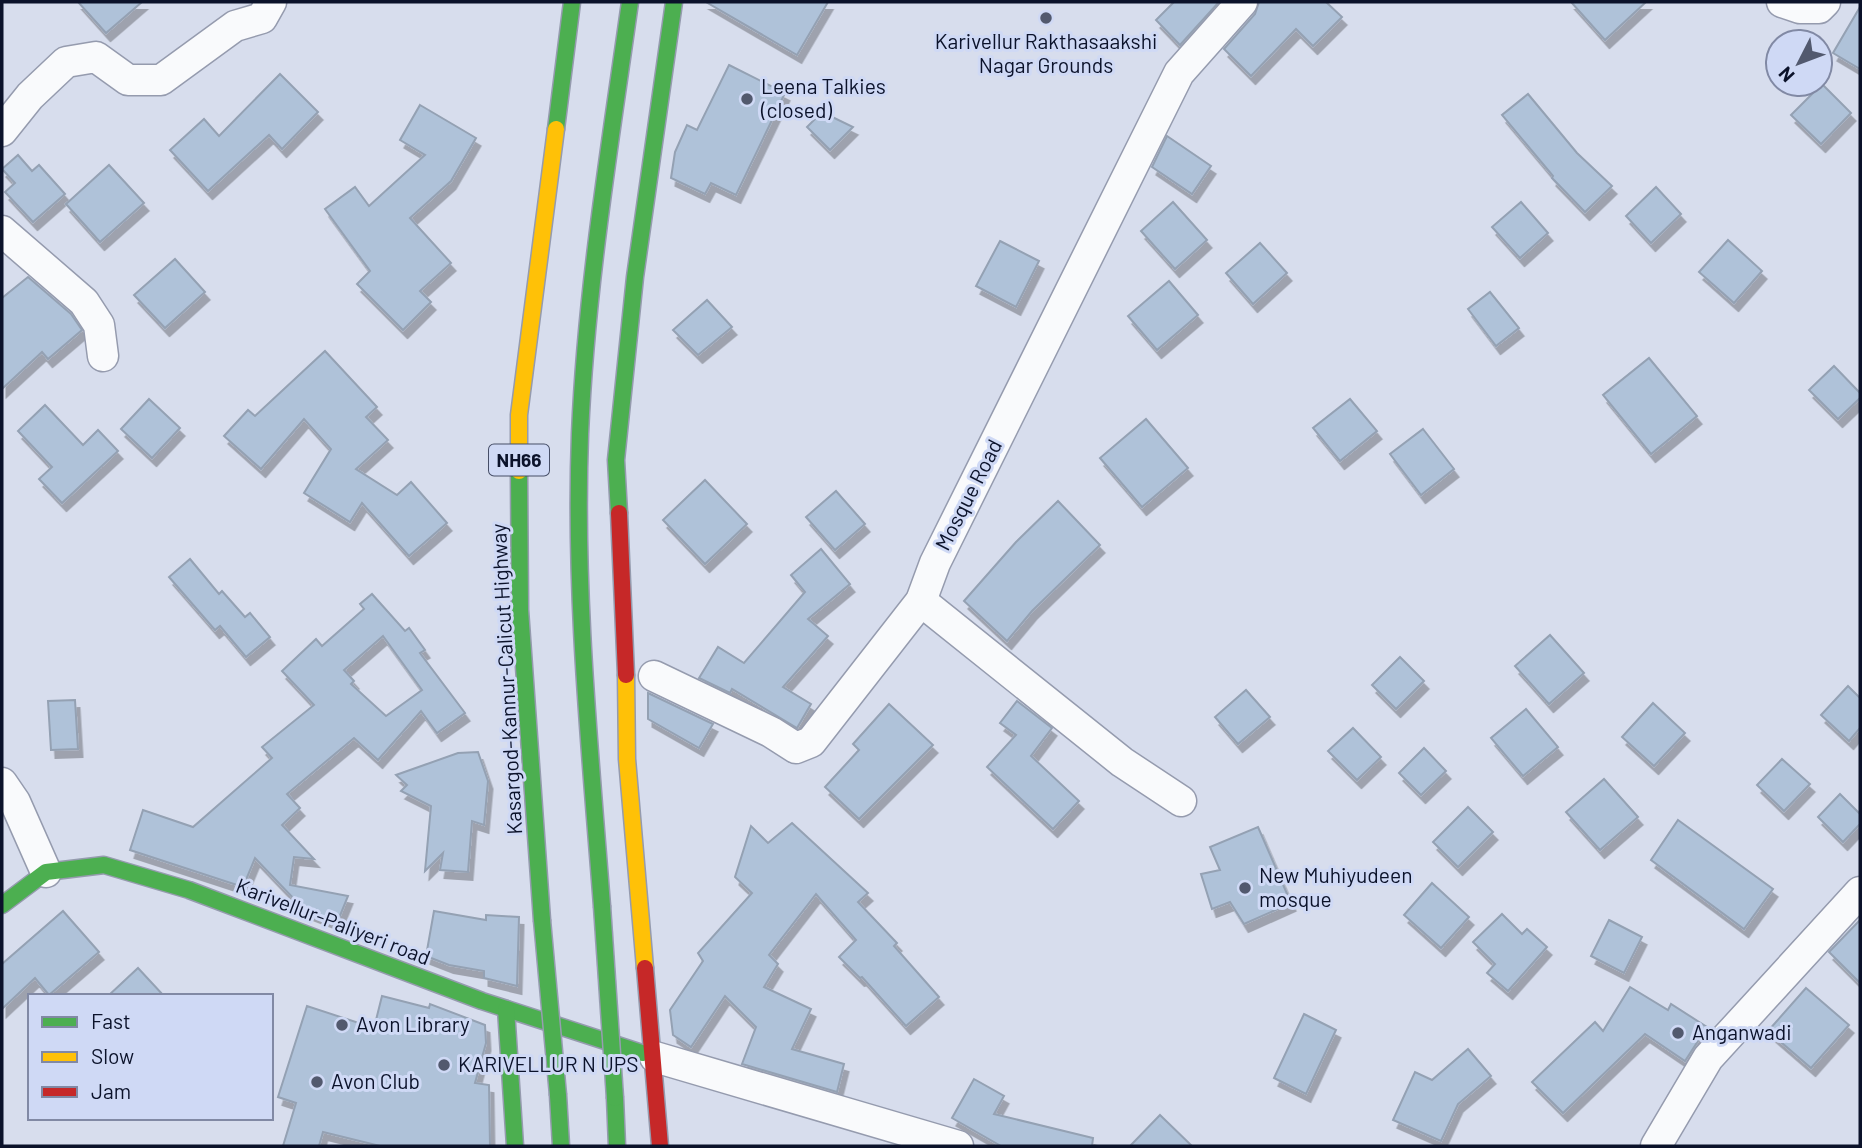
<svg xmlns="http://www.w3.org/2000/svg" width="1862" height="1148" font-family="Barlow,sans-serif">
<style>
.building{fill:#afc2d9;stroke:#94a1b3;stroke-width:2;fill-rule:evenodd;filter:url(#shadow)}
.lines{fill:none;stroke-linecap:round;stroke-linejoin:round}
.street-casing{stroke:#959bae;stroke-width:33}
.fast-casing{stroke:#959bae;stroke-width:19}
.slow-casing{stroke:#959bae;stroke-width:19}
.jam-casing{stroke:#959bae;stroke-width:19}
.street{stroke:#f9fafc;stroke-width:30}
.fast{stroke:#4caf50;stroke-width:16}
.slow{stroke:#ffc107;stroke-width:16}
.jam{stroke:#c62828;stroke-width:16}
.fast-bridge-casing{stroke:#979db1;stroke-width:19;stroke-linecap:butt}
.fast-bridge{stroke:#4caf50;stroke-width:16}
.poi-dot{fill:#52596e;stroke:#cfd9f5;stroke-width:2.5}
.labels{text-anchor:middle;stroke-width:6;stroke-linejoin:round;paint-order:stroke}
.shield{fill:#cfd9f5;stroke:#464e67;stroke-width:2}
.shield-label{font-size:19px;font-weight:bold;fill:#0b122a}
.poi-label{font-size:21px;fill:#0b122a;stroke:#cfd9f5;text-anchor:start}
.street-label{font-size:21px;fill:#0b122a;stroke:#cfd9f5}
</style>
<defs>
<filter id="shadow"><feDropShadow dx="4.5" dy="8" stdDeviation="0" flood-color="#0004"/></filter>
</defs>
<rect width="100%" height="100%" fill="#d7dded"/>
<g class="building">
<path d="M78,2h64l-36,31z"/>
<path d="M706,2h122l-31,53z"/>
<path d="M1174,2h45l-39,43 -24,-25z"/>
<path d="M1259,2h67l16,15 -29,29 -17,-17 -45,47 -27,-27 31,-35z"/>
<path d="M1571,2h75l-41,38z"/>
<path d="M1860,7v62l-27,-16z"/>
<path d="M729,65l56,28 -49,102 -25,-12 -6,11 -34,-16 4,-26 12,-27 10,5z"/>
<path d="M280,74l38,38 -36,37 -13,-14 -61,56 -38,-41 34,-31 15,17z"/>
<path d="M1822,84l29,29 -30,31 -30,-29z"/>
<path d="M1528,94l49,59 35,33 -27,26 -33,-34 1,-2 -51,-61z"/>
<path d="M420,105l56,33 -25,43 -41,37 41,45 -31,28 11,11 -28,28 -46,-46 13,-13 -45,-62 30,-22 14,19 56,-51 -25,-15z"/>
<path d="M822,112l31,15 -23,23 -23,-23z"/>
<path d="M1167,136l44,30 -19,28 -40,-27z"/>
<path d="M18,155l14,16 7,-6 26,29 -32,28 -28,-30 10,-9 -13,-14z"/>
<path d="M109,165l35,38 -44,39 -34,-38z"/>
<path d="M1656,187l25,27 -30,29 -25,-27z"/>
<path d="M1173,202l34,38 -32,29 -34,-38z"/>
<path d="M1521,202l27,31 -28,25 -28,-31z"/>
<path d="M1728,240l34,31 -28,32 -35,-31z"/>
<path d="M1000,241l39,20 -23,46 -40,-21z"/>
<path d="M1260,243l27,30 -34,31 -27,-31z"/>
<path d="M175,259l30,33 -40,36 -31,-33z"/>
<path d="M28,277l43,37 11,16 -34,29 -6,-7 -40,37v-91z"/>
<path d="M1169,281l29,34 -41,35 -29,-34z"/>
<path d="M1490,292l29,36 -23,18 -28,-37z"/>
<path d="M707,300l25,27 -34,28 -25,-25z"/>
<path d="M325,351l52,56 -11,10 22,23 -32,29 41,26 14,-13 36,41 -38,33 -47,-53 -12,19 -46,-29 27,-44 -27,-30 -43,50 -37,-33 24,-26 7,6z"/>
<path d="M1649,358l48,58 -46,38 -48,-59z"/>
<path d="M1834,366l26,27v5l-22,21 -29,-29z"/>
<path d="M149,399l31,29 -28,30 -31,-29z"/>
<path d="M1350,399l27,32 -37,30 -27,-33z"/>
<path d="M45,405l38,40 15,-15 20,21 -56,52 -23,-24 13,-12 -34,-36z"/>
<path d="M1146,419l42,49 -46,39 -42,-49z"/>
<path d="M1423,429l31,40 -33,26 -31,-41z"/>
<path d="M705,480l42,44 -42,40 -42,-44z"/>
<path d="M836,491l29,33 -30,26 -29,-33z"/>
<path d="M1058,501l42,44 -68,66 -25,30 -43,-40 52,-59z"/>
<path d="M821,549l29,35 -42,35 20,17 -45,51 28,17 -14,24 -65,-39 -2,4 -31,-15 19,-31 26,16 61,-71 -14,-17z"/>
<path d="M190,559l29,35 3,-3 23,26 5,-4 20,24 -24,20 -26,-31 -5,4 -46,-53z"/>
<path d="M372,594l33,37 4,-3 16,22 -5,3 45,60 -28,20 -16,-22 -43,49 -24,-22 -67,56 13,14 -18,17 32,34 -20,-2 -4,28 58,11 -11,27 -42,-16 2,-5 -42,-44 -12,29 -113,-37 13,-40 50,17 79,-69 -10,-11 52,-42 -32,-34 34,-32 6,7 42,-37 -4,-5zM383,636l39,54 -36,26 -35,-32 3,-3 -10,-11z"/>
<path d="M1550,635l34,38 -35,31 -34,-38z"/>
<path d="M1400,657l24,24 -28,28 -24,-24z"/>
<path d="M1848,686l12,12v30l-11,13 -28,-26z"/>
<path d="M1246,690l24,27 -32,27 -23,-27z"/>
<path d="M648,693l65,31 -14,24 -51,-29z"/>
<path d="M75,700l3,49 -27,1 -3,-49z"/>
<path d="M1017,701l35,27 -21,28 48,45 -26,28 -66,-62 29,-32 -16,-12z"/>
<path d="M1653,703l32,30 -31,33 -32,-29z"/>
<path d="M889,704l44,41 -74,74 -34,-32 34,-37 -6,-6z"/>
<path d="M1526,709l32,38 -35,29 -32,-38z"/>
<path d="M1353,728l28,29 -24,23 -29,-29z"/>
<path d="M1424,748l22,23 -25,24 -22,-22z"/>
<path d="M478,752l10,29 -4,44 -12,-4 -4,51 -28,-2 3,-17 -18,18 6,-65 -30,-15 6,-6 -11,-10 62,-22z"/>
<path d="M1782,759l28,25 -26,27 -27,-26z"/>
<path d="M1604,779l34,38 -38,33 -34,-38z"/>
<path d="M1840,794l20,20v10l-17,18 -25,-25z"/>
<path d="M1468,807l25,25 -35,35 -25,-25z"/>
<path d="M1678,820l95,69 -29,40 -93,-69z"/>
<path d="M792,823l76,70 -10,9 39,41 -3,3 45,51 -33,29 -44,-49 -2,1 -21,-21 17,-17 -40,-46 -47,61 9,9 -14,23 47,22 -19,40 52,15 -7,28 -95,-28 14,-37 -31,-31 -34,51 -18,-12 -3,-25 33,-49 -5,-8 54,-60 -17,-16 16,-51 17,17z"/>
<path d="M1258,827l33,76 -47,21 -14,-22 -18,7 -11,-35 19,-4 -10,-23z"/>
<path d="M1432,883l37,34 -28,31 -37,-33z"/>
<path d="M63,911l36,41 -50,43 -14,-17 -33,31v-45z"/>
<path d="M434,911l52,9v-5l33,2 -2,69 -33,-8v-7l-35,-6 -23,-9z"/>
<path d="M1502,914l20,20 5,-5 20,18 -39,44 -21,-18 8,-9 -22,-22z"/>
<path d="M1609,920l33,17 -18,36 -33,-17z"/>
<path d="M1860,920v63l-31,-31z"/>
<path d="M138,968l26,28h-56z"/>
<path d="M1630,987l38,23 3,-6 36,23 -22,34 -40,-27 -82,79 -31,-31 63,-60 8,9z"/>
<path d="M1806,988l43,37 -38,43 -43,-37z"/>
<path d="M382,996l47,12 1,-4 55,21 1,18 -11,40 14,2 1,61h-110l-57,-14 -4,14h-36l13,-43 -18,-6 29,-91 67,22z"/>
<path d="M1304,1014l32,16 -30,64 -32,-16z"/>
<path d="M1468,1049l23,27 -33,28 -17,37 -48,-21 22,-48 17,8z"/>
<path d="M974,1079l30,17 -10,18 99,24 -1,8h-91l-49,-28z"/>
<path d="M1160,1115l32,31h-62z"/>
</g>
<g class="lines">
<defs>
<g id="street">
<path d="M1782,2l18,6h19l6,-6"/>
<path d="M2,131l28,-35 36,-34 30,-5 32,23h33l74,-54 27,-8 9,-16"/>
<path d="M2,231l82,71 15,23 4,31"/>
<path d="M921,601l201,161 59,39"/>
<path d="M654,676l117,56 25,16 15,-6 110,-141 14,-38 244,-490 63,-71"/>
<path d="M2,783l13,19 31,70"/>
<path d="M655,1057l303,89"/>
<path d="M1656,1146l52,-88 152,-166"/>
</g>
<g id="fast">
<path d="M556,129l16,-127"/>
<path d="M519,471l1,139 22,310"/>
<path d="M619,513l-3,-53 19,-183 39,-275"/>
<path d="M2,905l44,-33 58,-7 85,25 293,111 160,52"/>
<path d="M602,906c-12,-157 -28,-314 -22,-472 6,-145 30,-289 50,-432"/>
<path d="M506,1009l9,137"/>
<path d="M558,1095l3,51"/>
<path d="M615,1098l2,48"/>
</g>
<g id="slow">
<path d="M519,471v-56l37,-286"/>
<path d="M626,675l1,84 18,209"/>
</g>
<g id="jam">
<path d="M619,513l7,162"/>
<path d="M645,968l15,178"/>
</g>
</defs>
<use href="#street" class="street-casing"/>
<use href="#fast" class="fast-casing"/>
<use href="#slow" class="slow-casing"/>
<use href="#jam" class="jam-casing"/>
<use href="#street" class="street"/>
<use href="#fast" class="fast"/>
<use href="#slow" class="slow"/>
<use href="#jam" class="jam"/>
<defs>
<g id="fast-bridge">
<path d="M602,906l13,192"/>
<path d="M542,920l16,175"/>
</g>
</defs>
<use href="#fast-bridge" class="fast-bridge-casing"/>
<use href="#fast-bridge" class="fast-bridge"/>
</g>
<g class="poi-dot">
<circle cx="1046" cy="18" r="7"/>
<circle cx="747" cy="99" r="7"/>
<circle cx="1245" cy="888" r="7"/>
<circle cx="342" cy="1025" r="7"/>
<circle cx="1678" cy="1033" r="7"/>
<circle cx="444" cy="1065" r="7"/>
<circle cx="317" cy="1082" r="7"/>
</g>
<g class="labels">
<rect class="shield" x="489" y="444.5" width="60" height="31" rx="5"/>
<g class="shield-label">
<text x="519" y="467">NH66</text>
</g>
<g class="poi-label">
<text x="1046" y="49" text-anchor="middle">Karivellur Rakthasaakshi<tspan x="1046" dy="24">Nagar Grounds</tspan></text>
<text x="761" y="94">Leena Talkies<tspan x="761" dy="24">(closed)</tspan></text>
<text x="1259" y="883">New Muhiyudeen<tspan x="1259" dy="24">mosque</tspan></text>
<text x="356" y="1032">Avon Library</text>
<text x="1692" y="1040">Anganwadi</text>
<text x="458" y="1072">KARIVELLUR N UPS</text>
<text x="331" y="1089">Avon Club</text>
</g>
<g class="street-label">
<text transform="translate(969 495) rotate(-63)" y="7">Mosque Road</text>
<text transform="translate(507 679) rotate(-93)" y="7">Kasargod-Kannur-Calicut Highway</text>
<text transform="translate(333 922) rotate(21)" y="7">Karivellur-Paliyeri road</text>
</g>
</g>
<rect width="1862" height="1148" fill="none" stroke="#0b122a" stroke-width="7"/>
<rect x="28" y="994" width="245" height="126" fill="#cfd9f5" stroke="#8189a4" stroke-width="2"/>
<rect x="42" y="1017" width="35" height="10" fill="#4caf50" stroke="#8189a4" stroke-width="2"/>
<text x="91" y="1029" font-size="21" fill="#0b122a">Fast</text>
<rect x="42" y="1052" width="35" height="10" fill="#ffc107" stroke="#8189a4" stroke-width="2"/>
<text x="91" y="1064" font-size="21" fill="#0b122a">Slow</text>
<rect x="42" y="1087" width="35" height="10" fill="#c62828" stroke="#8189a4" stroke-width="2"/>
<text x="91" y="1099" font-size="21" fill="#0b122a">Jam</text>
<g transform="translate(1799 63) rotate(228)"><circle r="33" fill="#cfd9f5" stroke="#8189a4" stroke-width="2"/>
<path d="M0-5L12 26L0 18L-12 26Z" fill="#52596e"/>
<text y="-10" font-size="19" font-weight="bold" text-anchor="middle" fill="#0b122a">N</text>
</g>
</svg>
